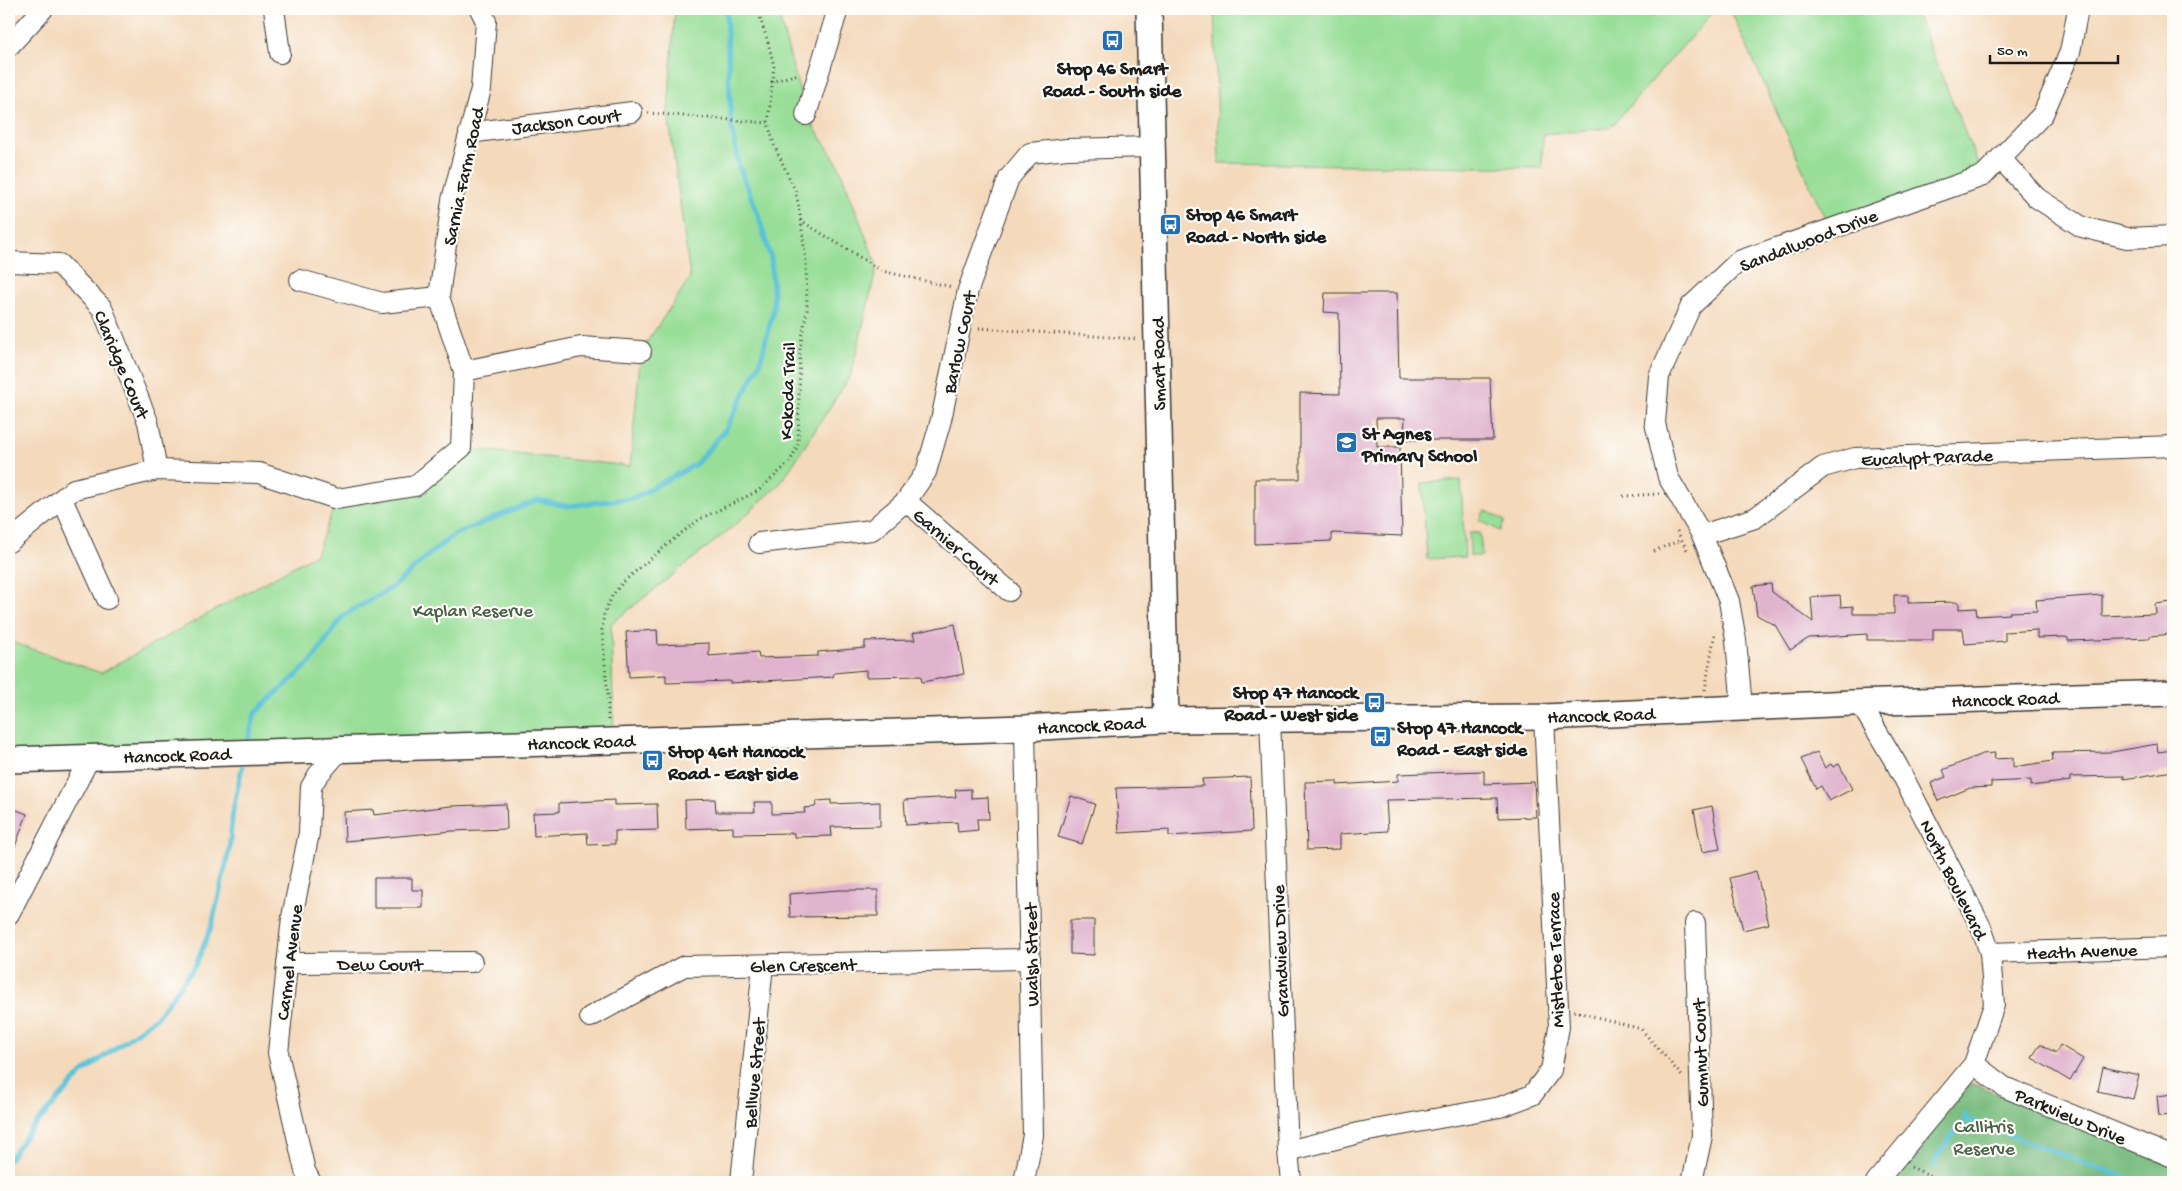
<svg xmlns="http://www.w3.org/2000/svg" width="2182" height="1191" font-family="'Gochi Hand',sans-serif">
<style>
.green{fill:#98de98;stroke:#5a7d5a}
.forest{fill:#7abd80;stroke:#4b6c4e}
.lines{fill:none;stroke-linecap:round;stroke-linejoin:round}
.stream{stroke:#5ac2d7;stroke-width:5}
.building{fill:#e0b3ce}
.minor-casing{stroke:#3c3834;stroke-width:22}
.major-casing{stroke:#3c3834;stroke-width:28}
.path{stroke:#3c3834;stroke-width:3;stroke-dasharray:1 4;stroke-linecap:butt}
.minor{stroke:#fff;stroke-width:20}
.major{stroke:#fff;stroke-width:25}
.labels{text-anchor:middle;stroke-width:4.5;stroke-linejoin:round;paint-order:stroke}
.poi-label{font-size:19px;font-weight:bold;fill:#1c1c1c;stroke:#fdfcf7;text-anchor:start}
.street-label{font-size:19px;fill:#1c1c1c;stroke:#fdfcf7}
.park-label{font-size:19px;fill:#476047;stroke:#fdfcf7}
</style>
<rect width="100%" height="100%" fill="#fdfcf7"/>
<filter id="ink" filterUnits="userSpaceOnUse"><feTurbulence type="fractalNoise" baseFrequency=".02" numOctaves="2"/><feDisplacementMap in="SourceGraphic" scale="10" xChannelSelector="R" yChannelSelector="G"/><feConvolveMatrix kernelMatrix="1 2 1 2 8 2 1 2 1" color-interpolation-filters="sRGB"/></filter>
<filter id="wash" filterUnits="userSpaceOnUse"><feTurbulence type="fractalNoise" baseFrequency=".0096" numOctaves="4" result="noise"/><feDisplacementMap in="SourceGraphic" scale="20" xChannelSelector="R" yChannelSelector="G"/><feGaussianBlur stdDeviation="1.12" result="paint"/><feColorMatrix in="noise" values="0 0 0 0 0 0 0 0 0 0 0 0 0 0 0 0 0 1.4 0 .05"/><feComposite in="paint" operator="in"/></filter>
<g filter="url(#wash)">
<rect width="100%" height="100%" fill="#f4d9bb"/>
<g class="green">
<path d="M675,9h102l29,106 32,49 39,102 -26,109 -71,109 -46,42 -123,98 3,116 -605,20v-119l92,32 215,-119 21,-55 78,-13 46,-38 169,18 11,-115 49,-73 -22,-165z"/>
<path d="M1214,9h502l-106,119 -67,6 -1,34 -323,-5z"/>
<path d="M1730,9h184l69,167 -153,53z"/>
<path d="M1461,480l4,77 -38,2 -5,-76z"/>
<path d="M1485,510l20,11 -5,10 -21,-11z"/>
<path d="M1469,533h11l2,23h-12z"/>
</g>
<path class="forest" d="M1971,1083l202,80v19h-284l9,-13z"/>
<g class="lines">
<g class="stream">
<path d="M249,737l6,-24 55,-50 34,-48 49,-28 39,-35 23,-18 83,-34 29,6 67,-8 62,-34 30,-35 34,-66 14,-56 -3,-48 -12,-42 -20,-51 -8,-41 -5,-116"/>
<path d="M1965,1114l2,6 171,62"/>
<path d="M9,1159l22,-30 52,-57 74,-55 39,-53 16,-39 17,-74 4,-41 9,-43"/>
<path d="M1934,1166l4,-11 28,-37"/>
</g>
</g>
<g id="blocks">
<g class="building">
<path d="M1325,293h72l2,85h91l3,62h-89l1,-22h-29l1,29h23l2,89 -70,-3v8l-77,3v-65h45v-86l40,1 -1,-81 -15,-1z"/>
<path d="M1771,584l1,8 41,30 -2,-25 29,-2 1,12 12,-1v8h41v-19h14v8l51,-1v7l17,-1 1,8 33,-2 -1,-2 28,-1 -1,-11 66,-5v21l54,-2 -1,-10 18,-2v32l-23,2v2l-82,3v-3l-3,-1 -28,1v-8l-32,2v9l-40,3 -2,-15h-30v11h-66v-6l-58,4 -19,12 -15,-25 -18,-10 -4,-29z"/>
<path d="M955,624l9,50 -42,8 -1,-6 -55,1v-7l-32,3 -1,4 -103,6v-2l-64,2v-8l-37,2 -3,-45 31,-2 1,15 51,-2v13l49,-4 1,6 59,-2v-4l47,-4v-7l50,-1 -2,-7z"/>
<path d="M2157,744l1,8 15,-2v21l-49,8v-3l-54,1v4l-39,5v-6l-40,2v5l-21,1 -32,13 -7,-18 15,-6 -3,-7 39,-16 13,-1 -1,6 19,-1v9l40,-6 -1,-8 60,-1z"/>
<path d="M1817,752l8,16 6,-4 2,3 6,-3 13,25 -23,12 -8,-15 -5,3 -15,-30z"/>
<path d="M1484,771v13l50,-2 2,35 -38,1 -1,-20 -111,2 2,31 -48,3v15l-33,1 -2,-68 32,-1v4l61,-4v-7z"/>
<path d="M1250,777l2,54 -83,5v-6l-50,3 -3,-45 87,-2 -1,-7z"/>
<path d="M971,789v9l17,-1 1,22h-12l1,11 -20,2 -1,-10 -51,3 -2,-25 52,-3 -1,-7z"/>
<path d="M1071,796l24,8 -13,40 -24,-7z"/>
<path d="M715,799l1,13h39l-1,-10h18v12l33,-1 -1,-5 11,-1 2,-6 14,-1v4l49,-2v24l-49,1 1,9 -38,1v-4l-61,1v-7l-47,2 -1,-29z"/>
<path d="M614,800v5l43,-1 1,26 -43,1v13l-27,1 -1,-12 -53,3 -1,-23 26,-1v-9z"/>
<path d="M506,804l1,25 -54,2 -108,10 -1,-29 29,-2 1,5 77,-9z"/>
<path d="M1712,806l8,43 -18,3 -8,-42z"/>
<path d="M9,807l18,7 -17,46h-1z"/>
<path d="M1756,871l13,53 -26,6 -13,-52z"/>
<path d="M374,878h38v12h11v18h-49z"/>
<path d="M839,890h39v26l-88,1 -1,-23z"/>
<path d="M1070,920h24v35l-24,-1z"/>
<path d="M2040,1044l16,9 4,-8 23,14 -13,22 -38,-23z"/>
<path d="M2103,1067l36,8 -6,24 -35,-8z"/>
<path d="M2173,1094v21l-14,1 -2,-20z"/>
</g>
</g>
</g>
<g filter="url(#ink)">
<use href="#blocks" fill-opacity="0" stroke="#3c3834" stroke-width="1"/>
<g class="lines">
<defs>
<g id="minor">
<path d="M274,9l6,44"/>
<path d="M9,46l34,-37"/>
<path d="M806,115l32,-106"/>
<path d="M469,133l163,-21"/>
<path d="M2000,158l37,40 45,29 45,11 46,-2"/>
<path d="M9,262l50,2 43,44 46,114 9,48"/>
<path d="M300,280l82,23 57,-6"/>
<path d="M464,371l117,-24 60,4"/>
<path d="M62,499l45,100"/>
<path d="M906,501l103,90"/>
<path d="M1702,535l53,-17 68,-51 32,-9 318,-12"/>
<path d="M9,542l65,-53 83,-19 102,3 78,26 78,-13 46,-38 3,-77 -25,-74 13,-97 29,-111 5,-68 -6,-12"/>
<path d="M759,543l113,-13 34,-29 20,-29 15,-52 27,-130 41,-112 21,-25 37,-4 85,-2"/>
<path d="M1860,703l37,62 84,162 9,26 4,52 -20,59 -98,118"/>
<path d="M1742,708l-6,-68 -7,-39 -27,-66 -34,-58 -13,-54 4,-47 32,-70 48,-45 244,-85 60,-62 27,-62 8,-43"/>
<path d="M1270,719l18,432 3,31"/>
<path d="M9,914l81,-157"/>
<path d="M1990,953l183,-6"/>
<path d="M287,963l185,-1"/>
<path d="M590,1017l94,-51 346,-7"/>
<path d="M1974,1064l30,23 169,70"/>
<path d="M1288,1151l75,-19 137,-25 32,-12 19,-25 8,-43 -15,-310"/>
<path d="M311,1182l-6,-11 -27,-118 14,-136 17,-84 2,-46 7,-12 23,-26"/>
<path d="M741,1182l22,-217"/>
<path d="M1024,1182l9,-47 -8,-407"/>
<path d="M1692,1182l10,-46 -7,-213"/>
</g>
<g id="major">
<path d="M1149,9l17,711"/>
<path d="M9,760l1016,-32 141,-8 378,-3 308,-14 321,-10"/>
</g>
</defs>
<use href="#minor" class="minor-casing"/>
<use href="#major" class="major-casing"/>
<g class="path">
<path d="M771,82l27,-8"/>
<path d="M648,113l120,10"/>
<path d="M800,220l82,51 70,16"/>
<path d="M979,328l158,11"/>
<path d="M1623,496l36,-2"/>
<path d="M1677,531l10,19"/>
<path d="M1654,551l27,-11"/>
<path d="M1705,690l10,-58"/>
<path d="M608,720v-22l-6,-68 2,-16 8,-18 10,-13 53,-45 25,-19 58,-28 32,-29 8,-17 2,-97 7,-38 -1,-49 -7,-54 -4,-17 -21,-45 -6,-22 6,-57 -6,-24 -11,-33"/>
<path d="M1574,1011l67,18 41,47"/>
<path d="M1911,1167l34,15"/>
</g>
<use href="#minor" class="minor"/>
<use href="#major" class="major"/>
</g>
</g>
<defs>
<symbol id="bus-square" viewBox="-11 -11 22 22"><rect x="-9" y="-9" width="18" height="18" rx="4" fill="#1f6fb2" stroke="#fdfcf7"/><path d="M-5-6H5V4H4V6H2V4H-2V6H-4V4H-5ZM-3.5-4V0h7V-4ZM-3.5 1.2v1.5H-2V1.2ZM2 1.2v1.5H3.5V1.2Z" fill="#fff"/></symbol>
<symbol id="school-square" viewBox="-11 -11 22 22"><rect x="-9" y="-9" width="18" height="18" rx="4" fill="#1f6fb2" stroke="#fdfcf7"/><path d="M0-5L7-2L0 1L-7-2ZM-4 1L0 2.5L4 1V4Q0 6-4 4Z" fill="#fff"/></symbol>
</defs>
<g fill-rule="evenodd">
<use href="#bus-square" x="1100" y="28" width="25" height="25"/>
<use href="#bus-square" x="1158" y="212" width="25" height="25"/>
<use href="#school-square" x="1334" y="430" width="25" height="25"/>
<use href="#bus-square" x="1362" y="690" width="25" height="25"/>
<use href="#bus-square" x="1368" y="724" width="25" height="25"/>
<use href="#bus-square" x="640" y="748" width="25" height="25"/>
</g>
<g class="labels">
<g class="poi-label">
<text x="1112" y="74" text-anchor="middle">Stop 46 Smart<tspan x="1112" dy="22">Road - South side</tspan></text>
<text x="1186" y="220">Stop 46 Smart<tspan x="1186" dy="22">Road - North side</tspan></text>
<text x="1362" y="439">St Agnes<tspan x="1362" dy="22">Primary School</tspan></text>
<text x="1358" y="698" text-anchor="end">Stop 47 Hancock<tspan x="1358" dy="22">Road - West side</tspan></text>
<text x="1397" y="733">Stop 47 Hancock<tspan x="1397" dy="22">Road - East side</tspan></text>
<text x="668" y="757">Stop 46H Hancock<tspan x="668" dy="22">Road - East side</tspan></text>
</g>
<g class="street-label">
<text transform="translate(566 120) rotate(-7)" y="7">Jackson Court</text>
<text transform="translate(462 176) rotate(-78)" y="7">Sarnia Farm Road</text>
<text transform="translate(1808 239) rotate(-21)" y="7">Sandalwood Drive</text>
<text transform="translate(958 342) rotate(-78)" y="7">Barlow Court</text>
<text transform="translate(123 364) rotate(67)" y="7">Claridge Court</text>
<text transform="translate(1157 364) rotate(-91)" y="7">Smart Road</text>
<text transform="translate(786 391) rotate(-88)" y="7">Kokoda Trail</text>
<text transform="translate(1927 456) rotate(-2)" y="7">Eucalypt Parade</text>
<text transform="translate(957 546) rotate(41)" y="7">Garnier Court</text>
<text transform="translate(2005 698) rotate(-2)" y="7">Hancock Road</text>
<text transform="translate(1601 714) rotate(-2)" y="7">Hancock Road</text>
<text transform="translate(1091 724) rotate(-3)" y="7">Hancock Road</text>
<text transform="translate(581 741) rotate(-2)" y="7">Hancock Road</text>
<text transform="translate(177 754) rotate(-2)" y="7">Hancock Road</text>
<text transform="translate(1955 879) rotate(64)" y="7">North Boulevard</text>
<text transform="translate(2082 950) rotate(-2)" y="7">Heath Avenue</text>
<text transform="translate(1279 951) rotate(-92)" y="7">Grandview Drive</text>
<text transform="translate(1030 955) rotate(-91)" y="7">Walsh Street</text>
<text transform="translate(1554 960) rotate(-92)" y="7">Mistletoe Terrace</text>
<text transform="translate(288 962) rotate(-83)" y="7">Carmel Avenue</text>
<text x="380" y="970">Dew Court</text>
<text transform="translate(803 964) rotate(-1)" y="7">Glen Crescent</text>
<text transform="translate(1699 1053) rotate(-92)" y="7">Gumnut Court</text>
<text transform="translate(753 1073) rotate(-85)" y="7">Bellvue Street</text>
<text transform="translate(2071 1115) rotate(23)" y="7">Parkview Drive</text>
</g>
<g class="park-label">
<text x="473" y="616">Kaplan Reserve</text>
<text x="1984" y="1132">Callitris<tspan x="1984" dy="22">Reserve</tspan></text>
</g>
</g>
<rect width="2182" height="1191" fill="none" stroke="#fdfcf7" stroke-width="30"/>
<path d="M1990 55v8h128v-8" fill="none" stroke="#1c1c1c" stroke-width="2.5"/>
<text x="1997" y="55" font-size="15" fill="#1c1c1c" stroke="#fdfcf7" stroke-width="4" paint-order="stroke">50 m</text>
</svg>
